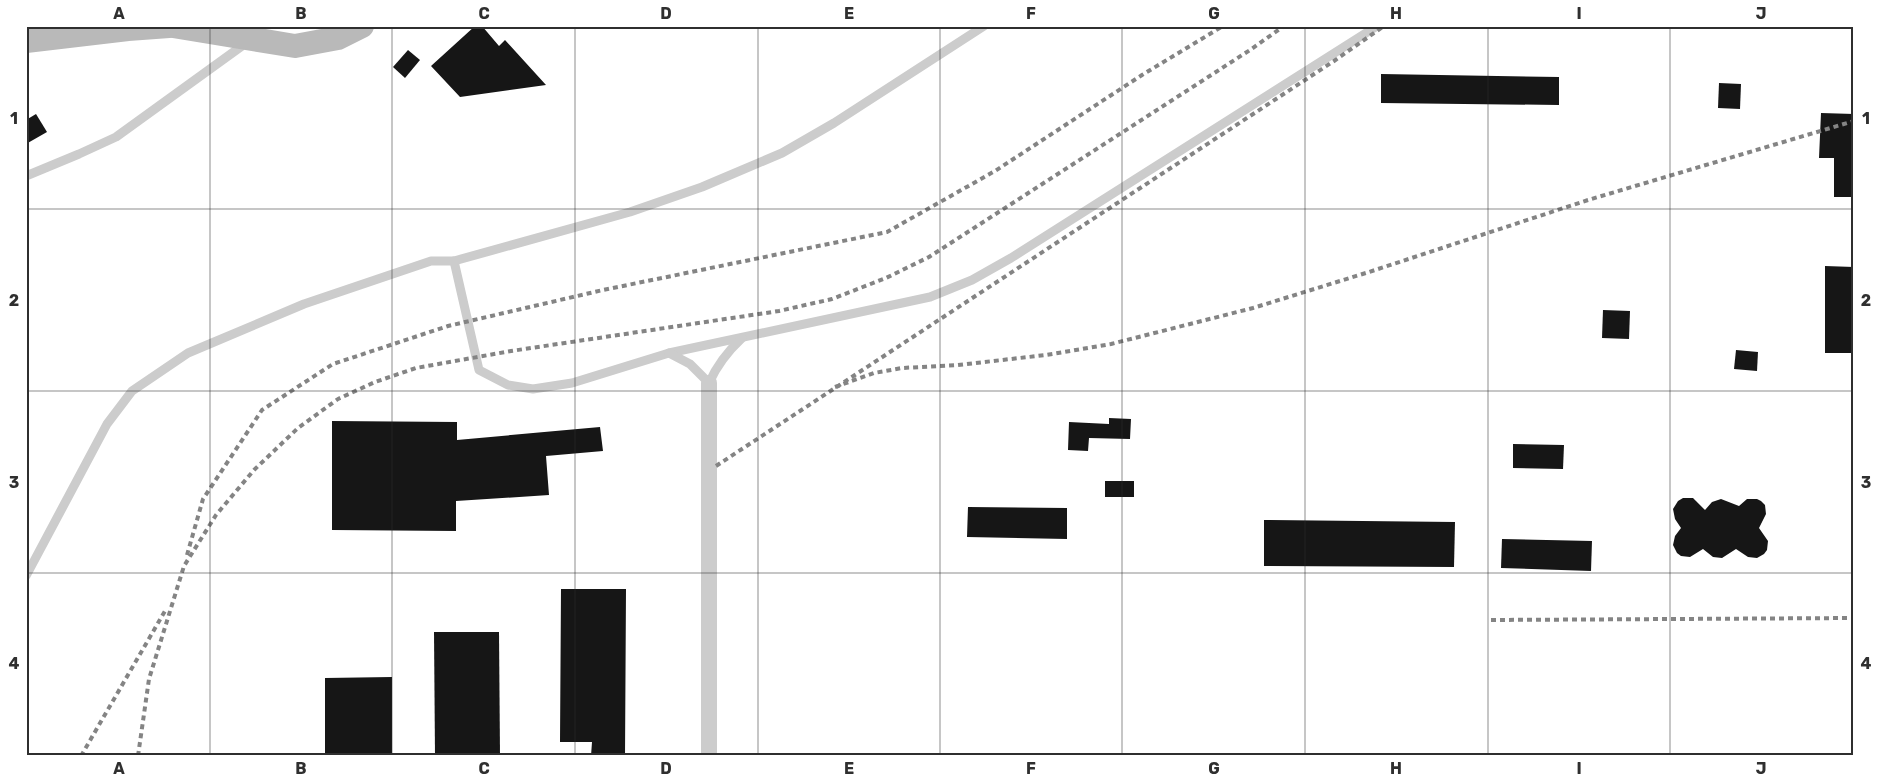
<svg xmlns="http://www.w3.org/2000/svg" width="1880" height="782" font-family="Rubik,sans-serif">
<style>
.building{fill:#161616}
.lines{fill:none;stroke-linecap:round;stroke-linejoin:round}
.lane{stroke:#ccc;stroke-width:9}
.street{stroke:#ccc;stroke-width:16}
.secondary{stroke:#b9b9b9;stroke-width:24}
.rail{stroke:#848484;stroke-width:4;stroke-dasharray:5 4;stroke-linecap:butt}
.grid{fill:none;stroke:#2f2f2f;stroke-width:1;stroke-opacity:0.55}
.neatline{fill:none;stroke:#2f2f2f;stroke-width:2}
.grid-label{font-size:16px;text-anchor:middle;font-weight:bold;fill:#2f2f2f}
</style>
<rect width="100%" height="100%" fill="#fff"/>
<g class="building">
<path d="M475,26h7l17,20 6,-6 41,45 -86,12 -29,-31z"/>
<path d="M408,50l12,10 -15,18 -12,-11z"/>
<path d="M1381,74l178,3v28l-178,-2z"/>
<path d="M1719,83l22,1 -1,25 -22,-1z"/>
<path d="M1821,113l33,1v83h-20v-39h-15z"/>
<path d="M36,114l11,18 -21,12v-24z"/>
<path d="M1825,266l29,1 -1,86h-28z"/>
<path d="M1603,310l27,1 -1,28 -27,-1z"/>
<path d="M1736,350l22,2 -1,19 -23,-2z"/>
<path d="M1109,418l22,1 -1,20 -41,-1 -1,13 -20,-1 1,-28 40,2z"/>
<path d="M332,421l125,1v18l143,-13 3,24 -57,5 3,39 -93,6v30l-124,-1z"/>
<path d="M1513,444l51,1 -1,24 -50,-1z"/>
<rect x="1105" y="481" width="29" height="16"/>
<path d="M1683,498h10l12,12 7,-8 9,-3 18,7 8,-7h10l4,2 4,4 1,9 -7,14 9,13 -1,9 -3,4 -7,4 -9,-1 -12,-8 -14,9 -9,-1 -10,-8 -13,8 -9,-1 -4,-3 -4,-8 2,-9 6,-8 -6,-9 -2,-10 5,-8z"/>
<path d="M968,507l99,1v31l-100,-2z"/>
<path d="M1264,520l191,2 -1,45 -190,-1z"/>
<path d="M1502,539l90,2 -1,30 -90,-3z"/>
<path d="M561,589h65l-1,167h-34l1,-14h-32z"/>
<path d="M434,632h65l1,124h-65z"/>
<path d="M392,677v79h-67v-78z"/>
</g>
<g class="lines">
<g class="lane">
<path d="M26,176l53,-22 37,-17 130,-94"/>
<path d="M454,261l25,109 29,15 25,4 39,-6 97,-30 261,-56 42,-17 39,-22 366,-232"/>
<path d="M669,353l21,11 19,19c8,-18 18,-31 33,-45"/>
<path d="M26,576l81,-152 25,-33 56,-38 116,-49 127,-43h23l176,-49 72,-25 80,-34 52,-30 150,-97"/>
</g>
<path class="street" d="M709,756v-373"/>
<g class="secondary">
<path d="M173,26l122,20 43,-8 24,-12"/>
<path d="M26,41l102,-12 41,-3"/>
</g>
<g class="rail">
<path d="M835,387l39,-14 28,-5 56,-3 88,-10 65,-11 142,-36 116,-36 219,-72 266,-79"/>
<path d="M716,466l618,-405 50,-35"/>
<path d="M187,555l16,-56 59,-89 71,-46 115,-38 155,-36 284,-58 108,-61 147,-96 81,-49"/>
<path d="M1491,620l363,-2"/>
<path d="M81,756l84,-145"/>
<path d="M138,756l11,-77 35,-113 32,-51 38,-45 44,-42 40,-29 37,-17 41,-14 95,-17 268,-40 53,-12 54,-21 43,-21 321,-207 34,-24"/>
</g>
</g>
<path class="grid" d="M210,26v730M392,26v730M575,26v730M758,26v730M940,26v730M1122,26v730M1305,26v730M1488,26v730M1670,26v730M26,209h1828M26,391h1828M26,573h1828"/>
<rect width="1880" height="782" fill="none" stroke="#ffffff" stroke-width="55"/>
<rect x="28" y="28" width="1824" height="726" class="neatline"/>
<g class="grid-label">
<text x="119" y="19">A</text>
<text x="301" y="19">B</text>
<text x="484" y="19">C</text>
<text x="666" y="19">D</text>
<text x="849" y="19">E</text>
<text x="1031" y="19">F</text>
<text x="1214" y="19">G</text>
<text x="1396" y="19">H</text>
<text x="1579" y="19">I</text>
<text x="1761" y="19">J</text>
<text x="14" y="124">1</text>
<text x="1866" y="124">1</text>
<text x="14" y="306">2</text>
<text x="1866" y="306">2</text>
<text x="14" y="488">3</text>
<text x="1866" y="488">3</text>
<text x="14" y="669">4</text>
<text x="1866" y="669">4</text>
<text x="119" y="774">A</text>
<text x="301" y="774">B</text>
<text x="484" y="774">C</text>
<text x="666" y="774">D</text>
<text x="849" y="774">E</text>
<text x="1031" y="774">F</text>
<text x="1214" y="774">G</text>
<text x="1396" y="774">H</text>
<text x="1579" y="774">I</text>
<text x="1761" y="774">J</text>
</g>
</svg>
